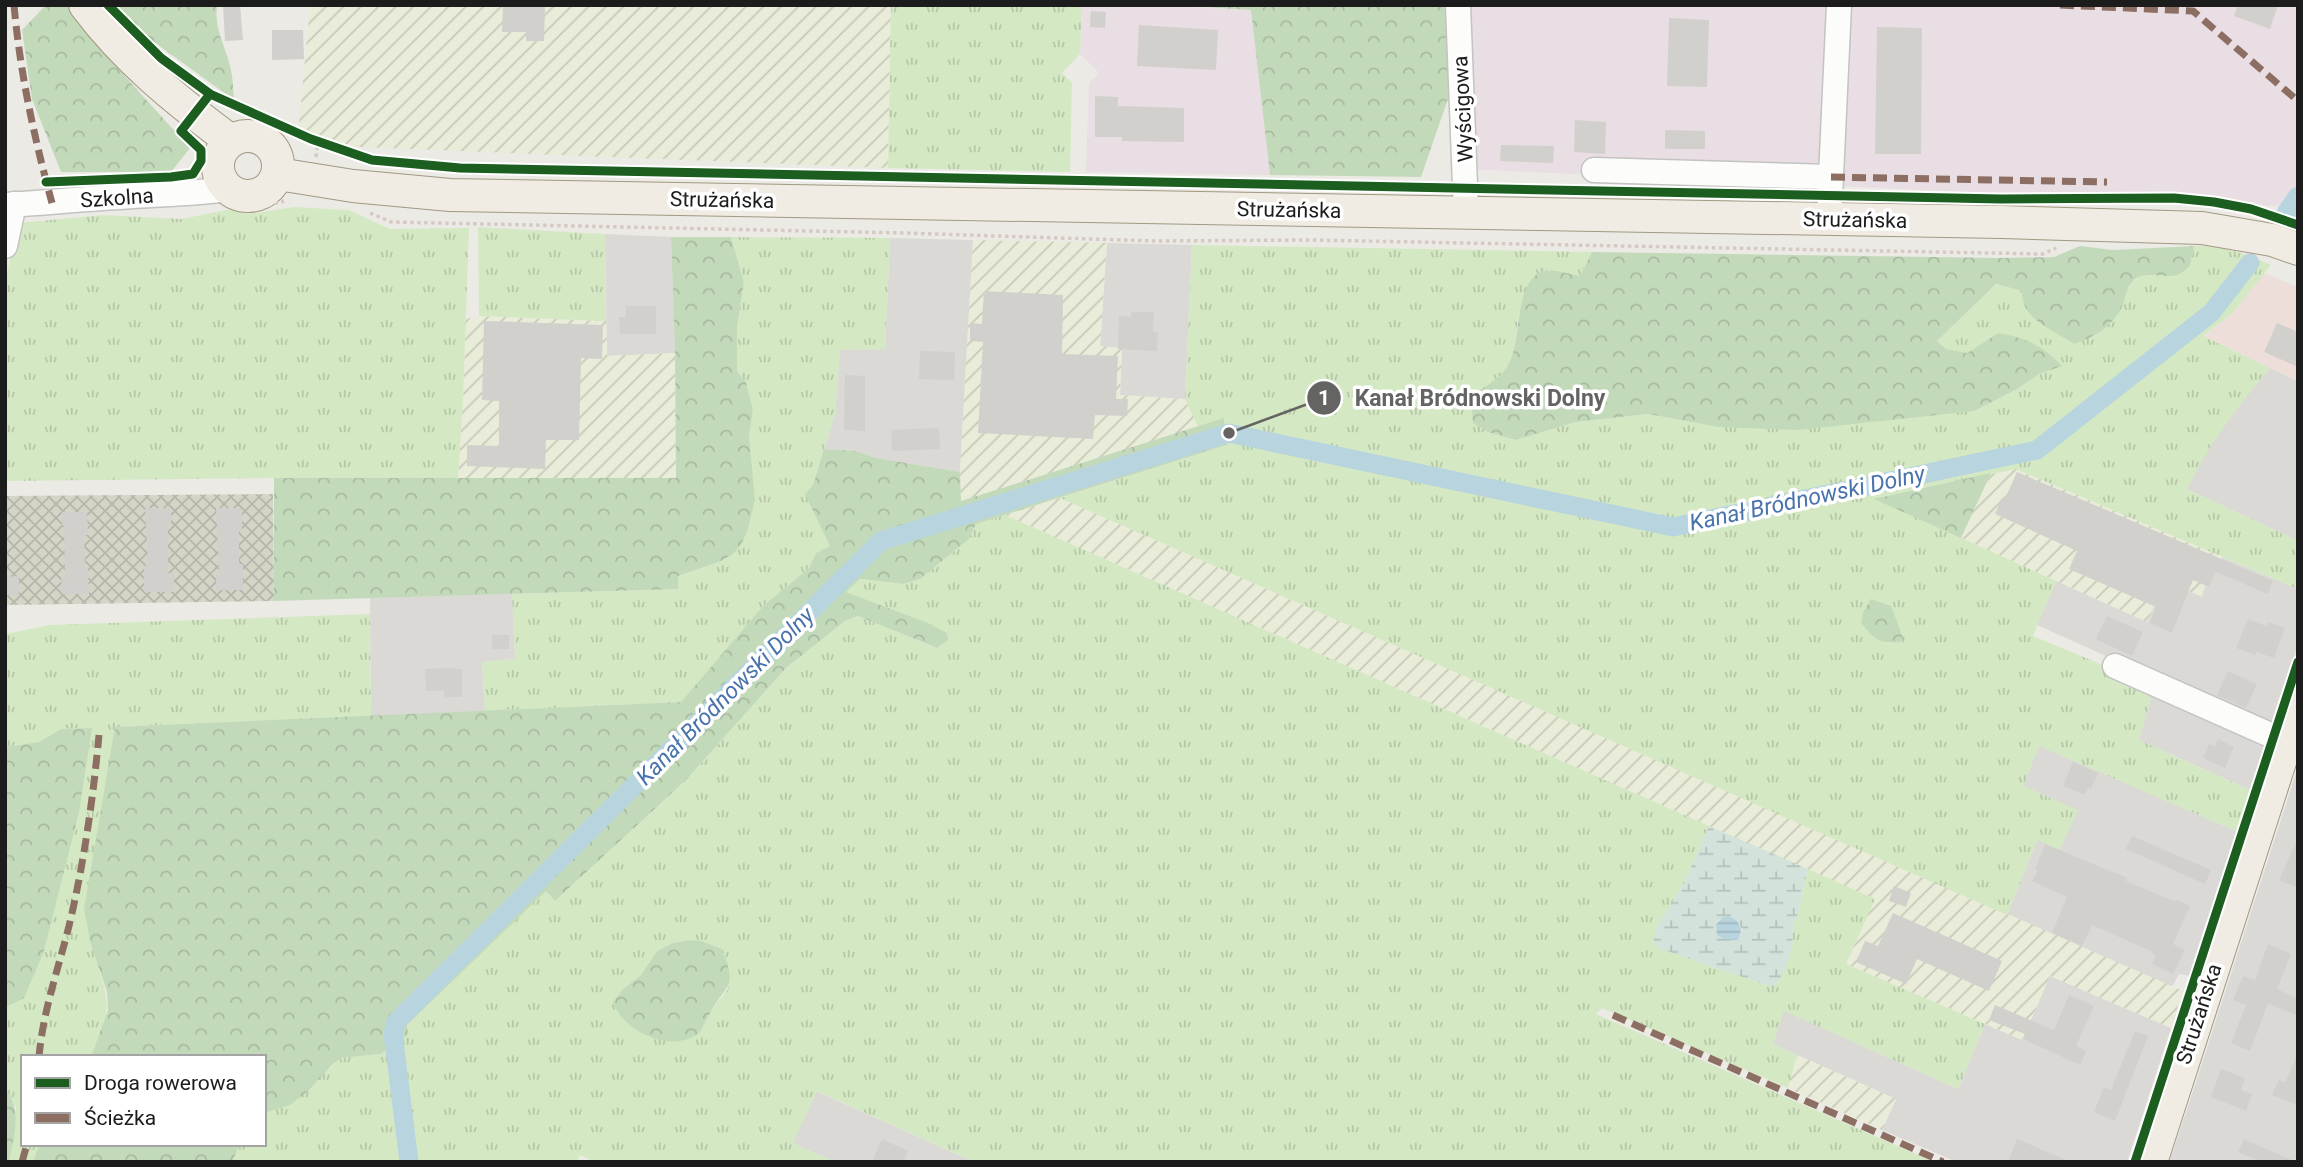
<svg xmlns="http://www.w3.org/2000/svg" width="2303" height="1167" font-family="Roboto,sans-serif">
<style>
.residential{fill:#dad9d6}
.commercial{fill:#eddeda}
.industrial{fill:#e9dee3}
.construction{fill:url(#construction-cross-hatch)}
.farmland{fill:url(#farmland-furrows)}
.grass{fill:url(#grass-tufts);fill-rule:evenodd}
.forest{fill:url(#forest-crowns)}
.wetland{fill:url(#wetland-marsh);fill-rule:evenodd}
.water{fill:url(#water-rules)}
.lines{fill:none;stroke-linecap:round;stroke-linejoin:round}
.canal{stroke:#b8d4df;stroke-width:19}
.building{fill:#d1d0cc}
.minor-casing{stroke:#c3c3c1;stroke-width:27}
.major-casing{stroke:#a19981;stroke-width:34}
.path{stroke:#d6c9c4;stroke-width:3.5;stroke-dasharray:3.5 3.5;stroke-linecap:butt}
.minor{stroke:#fcfcfb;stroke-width:24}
.major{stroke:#f0ece3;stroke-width:32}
.quiet{stroke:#8d6e63;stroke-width:7;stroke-dasharray:14 7;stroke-linecap:butt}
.cycleway-casing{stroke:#fff;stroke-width:13}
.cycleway{stroke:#1b5e20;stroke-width:9}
.labels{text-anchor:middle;stroke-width:7;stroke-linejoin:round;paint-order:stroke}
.street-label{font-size:21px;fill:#1c1c1c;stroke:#fff}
.water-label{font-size:23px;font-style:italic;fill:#4973ac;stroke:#fff}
.leader{fill:none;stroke:#646462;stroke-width:2.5}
.callout-dot{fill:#646462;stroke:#fff;stroke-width:2.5}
.mark-label{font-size:21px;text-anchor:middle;font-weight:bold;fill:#fff}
.callout-label{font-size:23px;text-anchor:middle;font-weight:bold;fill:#646462;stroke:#fff;stroke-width:7;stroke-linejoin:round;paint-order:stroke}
</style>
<defs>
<pattern id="construction-cross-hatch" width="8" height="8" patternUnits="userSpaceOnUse" patternTransform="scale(1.75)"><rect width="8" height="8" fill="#d4d4c7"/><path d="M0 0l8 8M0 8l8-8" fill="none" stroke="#b5b5aa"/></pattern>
<pattern id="farmland-furrows" width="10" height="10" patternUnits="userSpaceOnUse" patternTransform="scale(1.75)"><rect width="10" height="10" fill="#e9ecd8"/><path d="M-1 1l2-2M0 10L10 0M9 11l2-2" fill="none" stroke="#c7cab9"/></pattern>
<pattern id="grass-tufts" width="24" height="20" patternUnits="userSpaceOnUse" patternTransform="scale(1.75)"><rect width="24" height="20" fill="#d4e9c3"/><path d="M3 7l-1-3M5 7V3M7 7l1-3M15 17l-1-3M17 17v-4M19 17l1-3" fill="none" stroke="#b5c7a7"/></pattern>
<pattern id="forest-crowns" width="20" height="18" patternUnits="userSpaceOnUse" patternTransform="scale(1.75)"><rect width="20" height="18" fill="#c3daba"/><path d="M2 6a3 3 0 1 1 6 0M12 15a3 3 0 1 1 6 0" fill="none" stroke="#a7ba9f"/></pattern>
<pattern id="wetland-marsh" width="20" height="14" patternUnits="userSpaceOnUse" patternTransform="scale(1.75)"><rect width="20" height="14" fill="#d3e2da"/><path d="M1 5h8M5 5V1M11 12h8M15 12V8" fill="none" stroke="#b5c1ba"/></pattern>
<pattern id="water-rules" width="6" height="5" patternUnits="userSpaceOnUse" patternTransform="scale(1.75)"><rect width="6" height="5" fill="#b8d4df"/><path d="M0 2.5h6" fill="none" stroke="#9eb5bf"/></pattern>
</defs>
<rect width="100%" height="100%" fill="#ebeae5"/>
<g class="residential">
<path d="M605,234l66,3 4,116 -68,3z"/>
<path d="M890,238l83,2 -13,232 -84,-14 -20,-7 -32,-2 11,-35 5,-64 45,-1z"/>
<path d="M1107,243l85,2 -7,154 -65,-4 2,-46 -22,-2z"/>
<path d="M2270,368l28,13v160l-111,-52 13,-27 32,-49z"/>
<path d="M2222,557l76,32v56l-29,84 -232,-104 19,-44 91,41 7,-16 35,-15 16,-5 4,1z"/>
<path d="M512,594l3,65 -33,3 3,49 -114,5 -1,-118z"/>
<path d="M2154,688l113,50 -17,52 -111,-50z"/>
<path d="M2039,745l199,87 -47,144 -12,-2 -7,13 -165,-72 30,-75 40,-29 -54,-25z"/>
<path d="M2298,767v395h-129l17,-49z"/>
<path d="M2050,976l121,52 -44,134h-170l-75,-32 14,-31 -123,-55 10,-34 175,79 27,-65 37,16z"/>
<path d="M816,1091l158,71h-139l-43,-19z"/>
</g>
<path class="commercial" d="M2263,273l35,14v94l-95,-44 29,-23z"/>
<g class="industrial">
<path d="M1082,5h68l101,5 19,165 -184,-3 3,-89 10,-10 -19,-19z"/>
<path d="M1464,5h600l74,3v-3h160v208l-20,-7 -812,-37z"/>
</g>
<path class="construction" d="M273,494l1,107 -269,4v-109z"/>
<g class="farmland">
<path d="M310,5h581l-3,163 -553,-22 -37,-11z"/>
<path d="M973,240l134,3 -7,103 22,2 -2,47 65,4 13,28 -237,74 -1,-29z"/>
<path d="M479,316l127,5 1,35 68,-3 1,131 -218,-6 5,-79 3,-80z"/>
<path d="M2016,469l206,88 -13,30 -4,-1 -3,11 -13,-6 -6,13 -16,8 -13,-6 -7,16 -186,-84 30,-65z"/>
<path d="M1060,498l1123,493 -12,37 -121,-52 -28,64 -176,-76 28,-65 -869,-384z"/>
<path d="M1797,1055l99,44 -14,31 -94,-42z"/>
</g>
<g class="grass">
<path d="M891,5h191l-2,49 -18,19 10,10 -2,89 -182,-4z"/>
<path d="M294,207l55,3 41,19 79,-1 -6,171 -5,79h-184l-269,3v-199l13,-59 86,-8 77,4 51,-10 17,5z"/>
<path d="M478,227l127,7 1,87 -127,-5z"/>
<path d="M731,237l159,1 -5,111 -45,1 -5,64 -22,71 18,61 -15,7 -7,15 -46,38 -81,96 -197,9 -3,-49 33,-3 -3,-65 166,-5v-13l41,-14 30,-111v-14l4,-27 -7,-28 -9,-11v-44l7,-45z"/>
<path d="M1192,245l400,7 -12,24 -33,-6c-8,11 -22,24 -26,37 -6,19 -3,40 -13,59 -14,24 -41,16 -34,57l42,17 60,-18 72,-8 70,13 299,-38 22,-15 -41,-41 -31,20 -21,-4 -9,-8 59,-57 26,7 41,46 11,7 47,-36 4,-14 8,-13 9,-6 21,1 27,-10 4,-20c28,-1 52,8 77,19l-39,49 -29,22 67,32c-32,38 -61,76 -83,121l111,52v48l-282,-120 -140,30 180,82 -23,55 77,32 42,27 -13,45 111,50 -12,42 -199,-86 -16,40 55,24 -18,40 -23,-10 -30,75 -947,-417 167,-53 -3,-26 -26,8 -13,-28z"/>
<path d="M1005,515l704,311 -26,59 -25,40 -5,18 8,6 108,37 8,-2 15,-37 1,-22 4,-8 11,-48 67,30 -29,65 139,60 -27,65 -174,-78 -11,33 24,11 -9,33 -186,-80 -6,6 338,148h-960l-157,-71 -24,52 42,19h-240l-15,-7 -3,7h-345l8,-18h24v-31l55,-35 22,-20 40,-4 27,-19 -1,-10 139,-135 9,11 11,-10 120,-111 100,-112 59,-47 13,-5 78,32 -64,-45 -26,-11 14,-13 44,5 16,-5 49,-40 7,-15zM690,940l12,1 20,8 6,40 -18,23 -7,15 -80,-38 17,-13 17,-25 16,-8z"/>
<path d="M370,614l1,102 -256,11 -16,243c14,40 7,49 -8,87h-68v87h21l-6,4 -5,14h-24l7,-54 -11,-21v-78l86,-281 -30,1 -22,13 -34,5v-113l45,-9z"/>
</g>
<g class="forest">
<path d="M46,5h25l42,58 77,85 -19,24h-110l-29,-73 -10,-69z"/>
<path d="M115,5h102c-3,25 8,39 13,61 3,10 3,23 4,34l-91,-66z"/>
<path d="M1170,5h276l3,91 -28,81 -151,-2 -19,-165z"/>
<path d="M671,237h60l13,45 -7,45v44l9,11 7,28 -4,27 6,63 -7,29 -6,14 -9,11 -14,8 -41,14v13l-404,12v-123h402l-1,-125z"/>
<path d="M2080,246l33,4 81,-4 -4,20c-4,3 -9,8 -13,9 -14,4 -31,-5 -43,5 -9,8 -8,19 -13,29 -9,17 -29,30 -47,35 -19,-13 -54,-25 -52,-53l-26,-7 -59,57 9,8 21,4 31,-20c29,5 44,12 64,33l-23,8 -22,15 -43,22 -176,19 -80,-3 -70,-13 -72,8 -60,18 -28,-8 -15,-9c-6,-40 20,-33 34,-56 16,-26 6,-74 30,-93 10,-8 31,0 43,2l12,-24 408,6 54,-1z"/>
<path d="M1224,418l3,27 -251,79 -7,15 -49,40 -16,5 -44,-5 -14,13 82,31 19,10 1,7 -11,8 -79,-32 -13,5 -59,47 -100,112 -131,121 -9,-10 -139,134 1,10 -27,19 -40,4 -9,7 -25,27 -17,13 -26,8v-56h-173l17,-47 -1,-18 -17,-51 -6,-32 31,-182 566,-25 82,-96 46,-38 7,-15 14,-7 -25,-52 8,-9 11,-36 32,2 20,7 84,14 1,29z"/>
<path d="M1991,473l-30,65 -87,-39z"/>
<path d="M1871,599l20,7 13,34c-23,6 -29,0 -43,-17l2,-11z"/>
<path d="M92,728l-13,84 -35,139 -20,47 -18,9 -1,2v-262l34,-5 22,-13z"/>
<path d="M690,940l12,1 20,8c16,40 5,33 -12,64 -5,8 -7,18 -15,23 -27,16 -73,-6 -82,-34l10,-13 17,-13 17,-25 16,-8z"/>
<path d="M5,1087c18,25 9,48 4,75h-4z"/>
<path d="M44,1144h196l-8,18h-199l5,-14z"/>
</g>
<path class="wetland" d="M1709,826l99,43 -11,48 -4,8 -1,22 -4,15 -11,22 -8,2 -108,-37 -8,-6 5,-18 25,-40zM1739,923l3,6 -1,6h-24l-1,-10z"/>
<path class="water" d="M1729,916c11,5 16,14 8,24h-11l-9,-5 -1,-10 7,-8z"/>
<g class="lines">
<g class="canal">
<path d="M2286,213l12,-17"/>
<path d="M409,1162l-16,-128 3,-12 485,-481 348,-108 444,94 364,-77 174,-137 39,-50"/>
</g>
</g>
<g class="building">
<path d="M223,5h17l3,35 -18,1z"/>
<path d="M503,5h42l-1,36h-18v-9h-24z"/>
<path d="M2238,5h40l-8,24 -36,-13z"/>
<path d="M1091,11l15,1 -1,16 -15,-1z"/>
<path d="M1669,18l40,2 -2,67 -40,-1z"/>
<path d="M1139,25l79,5 -2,40 -79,-4z"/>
<path d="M1877,27l45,1 -1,126h-46z"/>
<path d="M272,30h31l1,29 -32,1z"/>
<path d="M1095,96l23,1v9l66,2v34l-62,-1v-4h-27z"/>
<path d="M1575,120l31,2 -1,32 -31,-2z"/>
<path d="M1665,130l40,1v18h-40z"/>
<path d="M1501,145l53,1 -1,17 -53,-2z"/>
<path d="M984,291l79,4 -1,59 56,2 -2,43h12l-1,17 -32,-1 -2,24 -115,-6 5,-91 -13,-1v-18l12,1z"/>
<path d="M626,306h30v28h-36l-1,-17h7z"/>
<path d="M1131,312h23l-1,20h5l-1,19 -39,-2 1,-33 12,1z"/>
<path d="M484,321l119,4 -1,34 -21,-1 -2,82h-33l-1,29 -78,-3v-21l32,1v-45l-17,-1z"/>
<path d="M2277,323l21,9v35l-34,-15z"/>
<path d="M920,351l35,1 -1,28 -35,-1z"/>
<path d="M845,375l20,1v55l-21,-1z"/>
<path d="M939,428l1,21 -48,2 -1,-21z"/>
<path d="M2017,472l256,109 -5,13 -52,-22 -7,15 -16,-7 -21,53 -22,-10 6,-16 -87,-38 8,-18 -82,-37 7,-16 3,1z"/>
<path d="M145,508h26v16h-3v49h6v19h-30v-26l4,-1z"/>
<path d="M216,508h26v23h-3v33h4v26h-27v-16h3z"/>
<path d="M62,512h25l1,23h-4l1,33h3l1,26h-27l-1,-17h4l-1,-51 -2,-1z"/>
<path d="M19,576v19h-14v-18z"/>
<path d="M2107,616l36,16 -11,24 -36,-17z"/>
<path d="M2248,619l18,7 2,-4 17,6 -11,30 -17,-6 -2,3 -19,-7z"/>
<rect x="492" y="635" width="17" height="14"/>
<path d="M445,668l17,1v28h-17l-1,-6h-18l-1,-22z"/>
<path d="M2228,671l29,13 -11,24 -29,-13z"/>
<path d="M2218,739l16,8 -9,21 -22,-10 6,-14 6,3z"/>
<path d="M2073,762l25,11 -7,16 -3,-1 -3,7 -22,-9z"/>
<path d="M2132,836l79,34 -6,14 -79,-35z"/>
<path d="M2298,838v50l-19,-8z"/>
<path d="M2045,844l82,34 -1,3 49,21 1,-3 14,7 -17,38 12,6 -12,24 -21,-10 4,-8 -4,-2 1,-2 -61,-27 -10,21 -30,-13 15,-36 -35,-16 6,-11 -3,-1z"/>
<path d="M1894,886l17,7 -5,14 -17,-6z"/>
<path d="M1893,913l109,48 -13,30 -72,-32 -11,25 -50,-22 9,-21 13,5z"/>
<path d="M2268,944l23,10 -14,35 21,10v17l-30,-13 -18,48 -19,-8 15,-38 -13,-5 10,-24 12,4z"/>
<path d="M2069,995l25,11 -18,40 10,5 -6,14 -57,-26 2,-5 -36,-14 6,-15 59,25z"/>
<path d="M2135,1031l13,5 -33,85 -21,-9 10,-25 7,3z"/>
<path d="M2298,1053v52l-26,-10 7,-15 6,3z"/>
<path d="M2221,1069l24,9 -4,12 11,4 -6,17 -35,-14z"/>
<path d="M882,1139l26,12 -5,11h-31z"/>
<path d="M2017,1139l54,23h-63z"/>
<path d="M2244,1139l52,23h-34l-24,-10z"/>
</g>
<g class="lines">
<defs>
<g id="minor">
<path d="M1458,5l8,207"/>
<path d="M1594,170l237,7"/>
<path d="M5,205c38,-2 76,-6 114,-8 37,-3 72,-3 109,-8"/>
<path d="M1829,219l10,-214"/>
<path d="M5,246l9,-42"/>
<path d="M2115,666l171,76"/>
</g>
<g id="major">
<path d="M85,5c41,55 92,96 146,136"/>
<circle cx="248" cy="166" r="30"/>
<path d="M278,174l75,12 97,9 1552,27 200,6 70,12 26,9"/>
<path d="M2151,1162l147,-456"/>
</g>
</defs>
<use href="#minor" class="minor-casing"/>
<use href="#major" class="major-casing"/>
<g class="path">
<path d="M316,157l2,-15"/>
<path d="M240,205l21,2 23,-6"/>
<path d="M370,213l21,9 513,11 250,8 156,-1 733,14 13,-6"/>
</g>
<use href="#minor" class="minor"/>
<use href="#major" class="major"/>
<g class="quiet">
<path d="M14,5c6,68 20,132 38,198"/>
<path d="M2060,5l133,6 105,90"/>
<path d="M1831,177l276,5"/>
<path d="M1613,1015l330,147"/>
<path d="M39,1057c4,-46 19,-87 30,-131 15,-63 24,-127 30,-191"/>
<path d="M22,1162l5,-18"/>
</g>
<defs>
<g id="cycleway">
<path d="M108,5l53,53 49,36 101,45 61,21 88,8 1541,31 173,-1 40,4 37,7 47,16"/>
<path d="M46,182l125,-5 22,-3 8,-13v-11l-20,-19 29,-37"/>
<path d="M2135,1162l163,-500"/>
</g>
</defs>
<use href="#cycleway" class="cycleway-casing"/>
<use href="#cycleway" class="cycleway"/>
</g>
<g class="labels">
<g class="street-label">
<text transform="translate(1463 109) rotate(-93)" y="7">Wyścigowa</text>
<text transform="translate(117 198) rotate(-4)" y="7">Szkolna</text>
<text transform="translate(722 200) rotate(1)" y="7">Strużańska</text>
<text transform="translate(1289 210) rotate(1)" y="7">Strużańska</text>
<text transform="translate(1855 220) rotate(1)" y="7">Strużańska</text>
<text transform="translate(2199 1014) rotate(-72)" y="7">Strużańska</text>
</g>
<g class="water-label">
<text transform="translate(1807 498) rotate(-12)" y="8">Kanał Bródnowski Dolny</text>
<text transform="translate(725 696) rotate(-45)" y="8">Kanał Bródnowski Dolny</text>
</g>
</g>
<path class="leader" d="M1229 433L1324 398"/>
<g class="callout-dot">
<circle cx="1229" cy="433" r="7"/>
<circle cx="1324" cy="398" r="18"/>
</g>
<g class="mark-label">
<text x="1324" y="405">1</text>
</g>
<g class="callout-label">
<text x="1480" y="406">Kanał Bródnowski Dolny</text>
</g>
<rect width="2303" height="1167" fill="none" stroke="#1c1c1c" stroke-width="14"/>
<rect x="21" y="1055" width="245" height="91" fill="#ffffff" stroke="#a4a4a4" stroke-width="2"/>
<rect x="35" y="1078" width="35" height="10" fill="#1b5e20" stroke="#a4a4a4" stroke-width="2"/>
<text x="84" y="1090" font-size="21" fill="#1c1c1c">Droga rowerowa</text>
<rect x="35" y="1113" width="35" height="10" fill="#8d6e63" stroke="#a4a4a4" stroke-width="2"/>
<text x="84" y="1125" font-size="21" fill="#1c1c1c">Ścieżka</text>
</svg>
